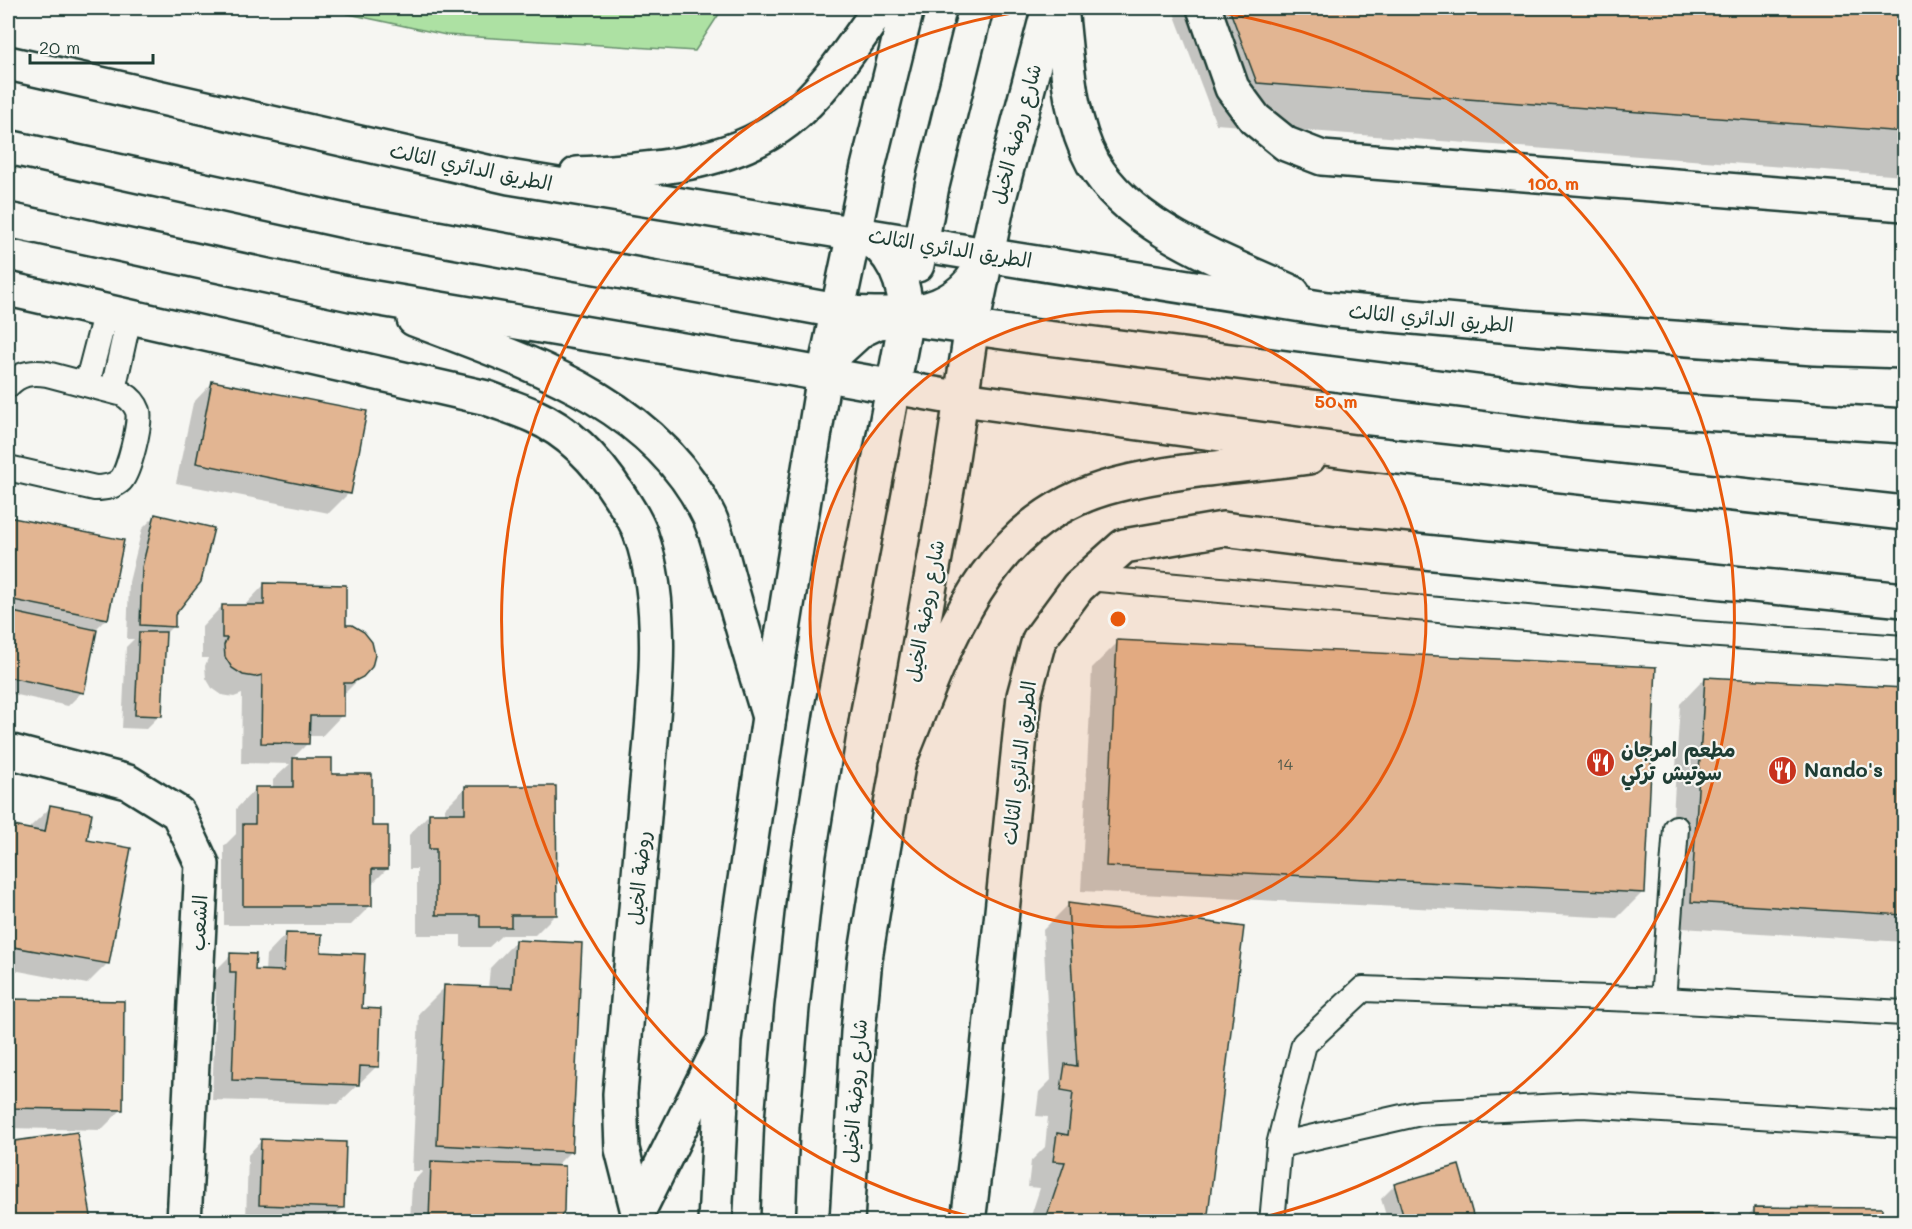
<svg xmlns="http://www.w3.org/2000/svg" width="1912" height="1229" font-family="Mali,'Playpen Sans Arabic',sans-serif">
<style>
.green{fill:#ade1a3;stroke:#668f6c;stroke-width:1.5}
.shadow{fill:#0003}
.building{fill:#e2b592;stroke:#1f3d34;stroke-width:1.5}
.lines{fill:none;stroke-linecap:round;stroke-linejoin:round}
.service-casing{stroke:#1f3d34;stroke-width:28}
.minor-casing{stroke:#1f3d34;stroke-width:38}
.primary-casing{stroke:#1f3d34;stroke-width:38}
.trunk-casing{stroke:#1f3d34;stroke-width:38}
.service{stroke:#f6f6f2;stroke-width:24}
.minor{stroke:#f6f6f2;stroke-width:33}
.primary{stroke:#f6f6f2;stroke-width:33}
.trunk{stroke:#f6f6f2;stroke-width:33}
.ring{fill:none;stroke:#e8590c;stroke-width:3}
.labels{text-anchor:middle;stroke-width:4.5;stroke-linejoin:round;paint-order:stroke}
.number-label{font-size:16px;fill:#505b4c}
.street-label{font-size:20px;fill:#1f3d34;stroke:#f6f6f2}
.poi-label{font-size:20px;font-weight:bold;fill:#1f3d34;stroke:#f6f6f2;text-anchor:start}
.centre{fill:#e8590c;stroke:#f6f6f2;stroke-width:3}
.ring-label{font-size:18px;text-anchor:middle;font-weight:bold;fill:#e8590c;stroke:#f6f6f2;stroke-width:4.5;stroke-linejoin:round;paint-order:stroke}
</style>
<rect width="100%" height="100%" fill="#f6f6f2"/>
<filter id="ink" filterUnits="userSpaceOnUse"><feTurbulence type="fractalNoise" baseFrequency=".0167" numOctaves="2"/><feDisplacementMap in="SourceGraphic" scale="12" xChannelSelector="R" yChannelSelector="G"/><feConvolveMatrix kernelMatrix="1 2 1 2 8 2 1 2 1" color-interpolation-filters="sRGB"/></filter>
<g filter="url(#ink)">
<path class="green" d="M321,8h402l-28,43 -249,-16z"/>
<g class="shadow">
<path d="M1172,8h732v168l-688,-52z"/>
<path d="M213,382l136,111 -20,20 -153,-30 17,-80z"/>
<path d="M156,515l18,100 -1,11 -9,9 -4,80 -14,14 -24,-1 4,-81 8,-8h-7l2,-57 13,-53z"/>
<path d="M8,518l114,23 -16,78 -11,11 -13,62 -14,14 -60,-13z"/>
<path d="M264,585l80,42 18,49 -19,19 -1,20 -20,21h-14v7l-17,17h40v16l40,52 16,41 -16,16v20l-20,20h-127v-79l12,-12v-25l20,-21h17v-8l17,-16 -49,-1 1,-69 -8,3 -12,-2 -10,-7 -6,-10 -1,-12 3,-8h-6v-31l20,-21h22z"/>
<path d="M1118,642l525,250 -26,26 -536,-27 11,-223z"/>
<path d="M1705,678l199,12v252l-238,-15 14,-223z"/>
<path d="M465,788l91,126 -21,21h-33l-13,12h-28v-12h-44v-66h-8v-34l20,-21h16v-6z"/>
<path d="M51,807l34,34 23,122 -21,21 -79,-15v-142l22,4v-4z"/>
<path d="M1069,904l137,318h-177l11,-34 -12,-1 3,-26 14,-14 3,-30 -12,-1 3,-24 12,-12 -8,-150z"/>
<path d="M286,934l34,19 57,113 -39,38 -126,-4 4,-109h-6l1,-16 20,-20 23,16 11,1 1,-17z"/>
<path d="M515,942l56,209 -16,16 2,55h-147l2,-39 11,-12h-11l7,-158 26,-26 43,2 2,-21z"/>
<path d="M8,1001l115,1 -1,107 -21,21 -93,-2z"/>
<path d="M75,1134l16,88h-83v-79z"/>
<path d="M261,1141l82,67 -14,13 -83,-2 2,-64z"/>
<path d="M1395,1185l78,37h-85l-7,-23z"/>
<path d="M1754,1209l126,13h-138z"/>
</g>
<g class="building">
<path d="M1229,8h675v124l-647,-49z"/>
<path d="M212,381l155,30 -16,83 -155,-31z"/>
<path d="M155,514l59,14 -13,54 -26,33v12l-35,-2 2,-58z"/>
<path d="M8,517l116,23 -16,79 -100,-20z"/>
<path d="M264,583l82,2v40h6l12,7 8,10 3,13 -3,12 -9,10 -12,6h-7v33h-34l-1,28 -48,-1 1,-68 -7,2 -12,-2 -11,-7 -7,-11 -1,-12 3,-7h-5v-33h42z"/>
<path d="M8,611l89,19 -13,63 -76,-16z"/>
<path d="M139,632h27l-4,84 -27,-1z"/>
<path d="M1117,640l539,27 -11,226 -539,-27z"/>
<path d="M1705,677l199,11v227l-213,-13z"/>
<path d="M293,758h39v16h40v52h16v43h-16v37h-129v-82h12v-37h38z"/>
<path d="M465,786h91l1,129h-46v12h-31v-12h-44v-66h-7v-36h36z"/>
<path d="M50,805l42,8 -5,27 44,8 -22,116 -101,-18v-121l37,7z"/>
<path d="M1068,903l176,24 -37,295h-162l20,-60 -12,-1 4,-28 11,2 5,-43 -12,-2 4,-26 12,2z"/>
<path d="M286,933l36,1 -1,18 44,2 -3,54 19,1 -2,58 -19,-1 -1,19 -127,-5 4,-108h-6v-19l26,1 -1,16 29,1z"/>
<path d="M515,940l67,3 -10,209 -135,-7 7,-160 68,3z"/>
<path d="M8,999l116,2 -1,109 -115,-2z"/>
<path d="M77,1132l15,90h-84v-80z"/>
<path d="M261,1139l85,3 -2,66 -85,-3z"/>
<path d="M431,1161l134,5 -1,45 -6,11h-129z"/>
<path d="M1459,1165l16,57h-70l-11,-38z"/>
<path d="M1754,1207l128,1v14h-128z"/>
<path d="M1713,1214l1,8h-139v-7z"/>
</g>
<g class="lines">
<defs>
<g id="service">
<path d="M87,384l19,-73"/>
<path d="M8,385c11,-11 23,-14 39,-11l76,20c7,4 12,9 15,17 3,12 -9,60 -17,69 -7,7 -17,8 -26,8l-87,-20"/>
<path d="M113,390l16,-73"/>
<path d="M1088,578l603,55 213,15"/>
<path d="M1663,1000l13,-172"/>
<path d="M1279,1145l25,-101 59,-55 300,11 241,13"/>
<path d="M1272,1222l7,-77 141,-32 162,-8 322,20"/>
</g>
<g id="minor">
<path d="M1204,8l28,80 23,31 31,25 36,14 582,46"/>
<path d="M8,289l479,109c15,6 31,11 47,18 36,16 64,46 85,79 8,12 17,25 22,40 28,80 11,186 4,270 -8,96 -16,192 -25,289l2,55 16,63 -1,10"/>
<path d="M8,751l120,31 50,31 24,51 -18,358"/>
<path d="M968,1222l13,-105 43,-421 15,-56 39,-53 46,-41 99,-17 111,14 570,57"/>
</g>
<g id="primary">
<path d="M638,1212l81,-163"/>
<path d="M715,1222l9,-182 16,-126 29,-197 55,-342 44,-208 39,-159"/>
<path d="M847,1222l11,-190 7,-73 13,-81 71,-400 23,-152 26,-124 51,-194"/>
</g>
<g id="trunk">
<path d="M1061,8c6,50 7,109 32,155 39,67 134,99 200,130"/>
<path d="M8,63l501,114 477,78 341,54 206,19 281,20 90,3"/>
<path d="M8,147l346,76 494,90c57,3 114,4 138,-58"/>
<path d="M577,174c71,-4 152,-8 210,-53 38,-30 65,-74 93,-113"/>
<path d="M8,220l343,74 403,68 208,37 392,53 550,61"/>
<path d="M917,265l15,-79 44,-178"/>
<path d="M414,319c110,42 241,82 295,197 11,24 15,50 23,75 12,42 24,84 37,126"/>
<path d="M824,375l14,-24 23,-21 17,-8 32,-3 121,17 549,69 324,21"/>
<path d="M897,766c48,-114 82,-247 219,-281 62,-16 129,-19 193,-28"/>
<path d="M778,1222l4,-96 10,-118 17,-154 23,-143 74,-392c0,-35 -12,-70 -46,-85"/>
</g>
</defs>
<use href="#service" class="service-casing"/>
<use href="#minor" class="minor-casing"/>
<use href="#primary" class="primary-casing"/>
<use href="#trunk" class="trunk-casing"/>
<use href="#service" class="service"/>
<use href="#minor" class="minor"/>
<use href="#primary" class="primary"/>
<use href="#trunk" class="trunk"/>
</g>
</g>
<circle cx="1118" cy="619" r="308" fill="#e8590c" fill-opacity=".12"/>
<g class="ring">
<circle cx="1118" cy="619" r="308"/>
<path d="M990 1221A615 615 0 0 1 1048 8M1188 8A615 615 0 0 1 1246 1221"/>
</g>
<defs>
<symbol id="restaurant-disc" viewBox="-11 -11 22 22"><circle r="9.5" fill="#c8321e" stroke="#f6f6f2"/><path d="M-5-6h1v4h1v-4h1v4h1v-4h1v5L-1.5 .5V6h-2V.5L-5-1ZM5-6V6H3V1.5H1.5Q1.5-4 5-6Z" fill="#fff"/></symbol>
</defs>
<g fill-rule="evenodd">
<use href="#restaurant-disc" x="1584" y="746" width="33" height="33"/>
<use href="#restaurant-disc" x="1766" y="754" width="33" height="33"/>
</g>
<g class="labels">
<g class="number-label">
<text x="1285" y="770">14</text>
</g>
<g class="street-label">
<text transform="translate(1016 134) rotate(-75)" y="7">شارع روضة الخيل</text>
<text transform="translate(471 167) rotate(12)" y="7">الطريق الدائري الثالث</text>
<text transform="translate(950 248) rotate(9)" y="7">الطريق الدائري الثالث</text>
<text transform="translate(1431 318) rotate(5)" y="7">الطريق الدائري الثالث</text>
<text transform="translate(925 611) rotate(-80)" y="7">شارع روضة الخيل</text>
<text transform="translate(1019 763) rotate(-83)" y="7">الطريق الدائري الثالث</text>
<text transform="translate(639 878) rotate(-85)" y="7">روضة الخيل</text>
<text transform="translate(199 923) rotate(-87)" y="7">الشعب</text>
<text transform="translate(855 1091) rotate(-86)" y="7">شارع روضة الخيل</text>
</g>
<g class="poi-label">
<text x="1621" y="757">مطعم امرجان<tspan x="1621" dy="23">سوتيش تركي</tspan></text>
<text x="1804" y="777">Nando's</text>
</g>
</g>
<circle cx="1118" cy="619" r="9" class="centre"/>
<g class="ring-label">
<text x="1553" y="190">100 m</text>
<text x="1336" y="408">50 m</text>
</g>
<rect width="1912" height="1229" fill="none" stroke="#f6f6f2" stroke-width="30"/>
<rect x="15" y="15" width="1882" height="1199" fill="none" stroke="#1f3d34" stroke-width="2" filter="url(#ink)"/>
<path d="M30 54v9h123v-9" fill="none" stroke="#1f3d34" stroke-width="3"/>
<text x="39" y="54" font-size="18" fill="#1f3d34" stroke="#f6f6f2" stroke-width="4.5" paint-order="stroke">20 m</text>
</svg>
